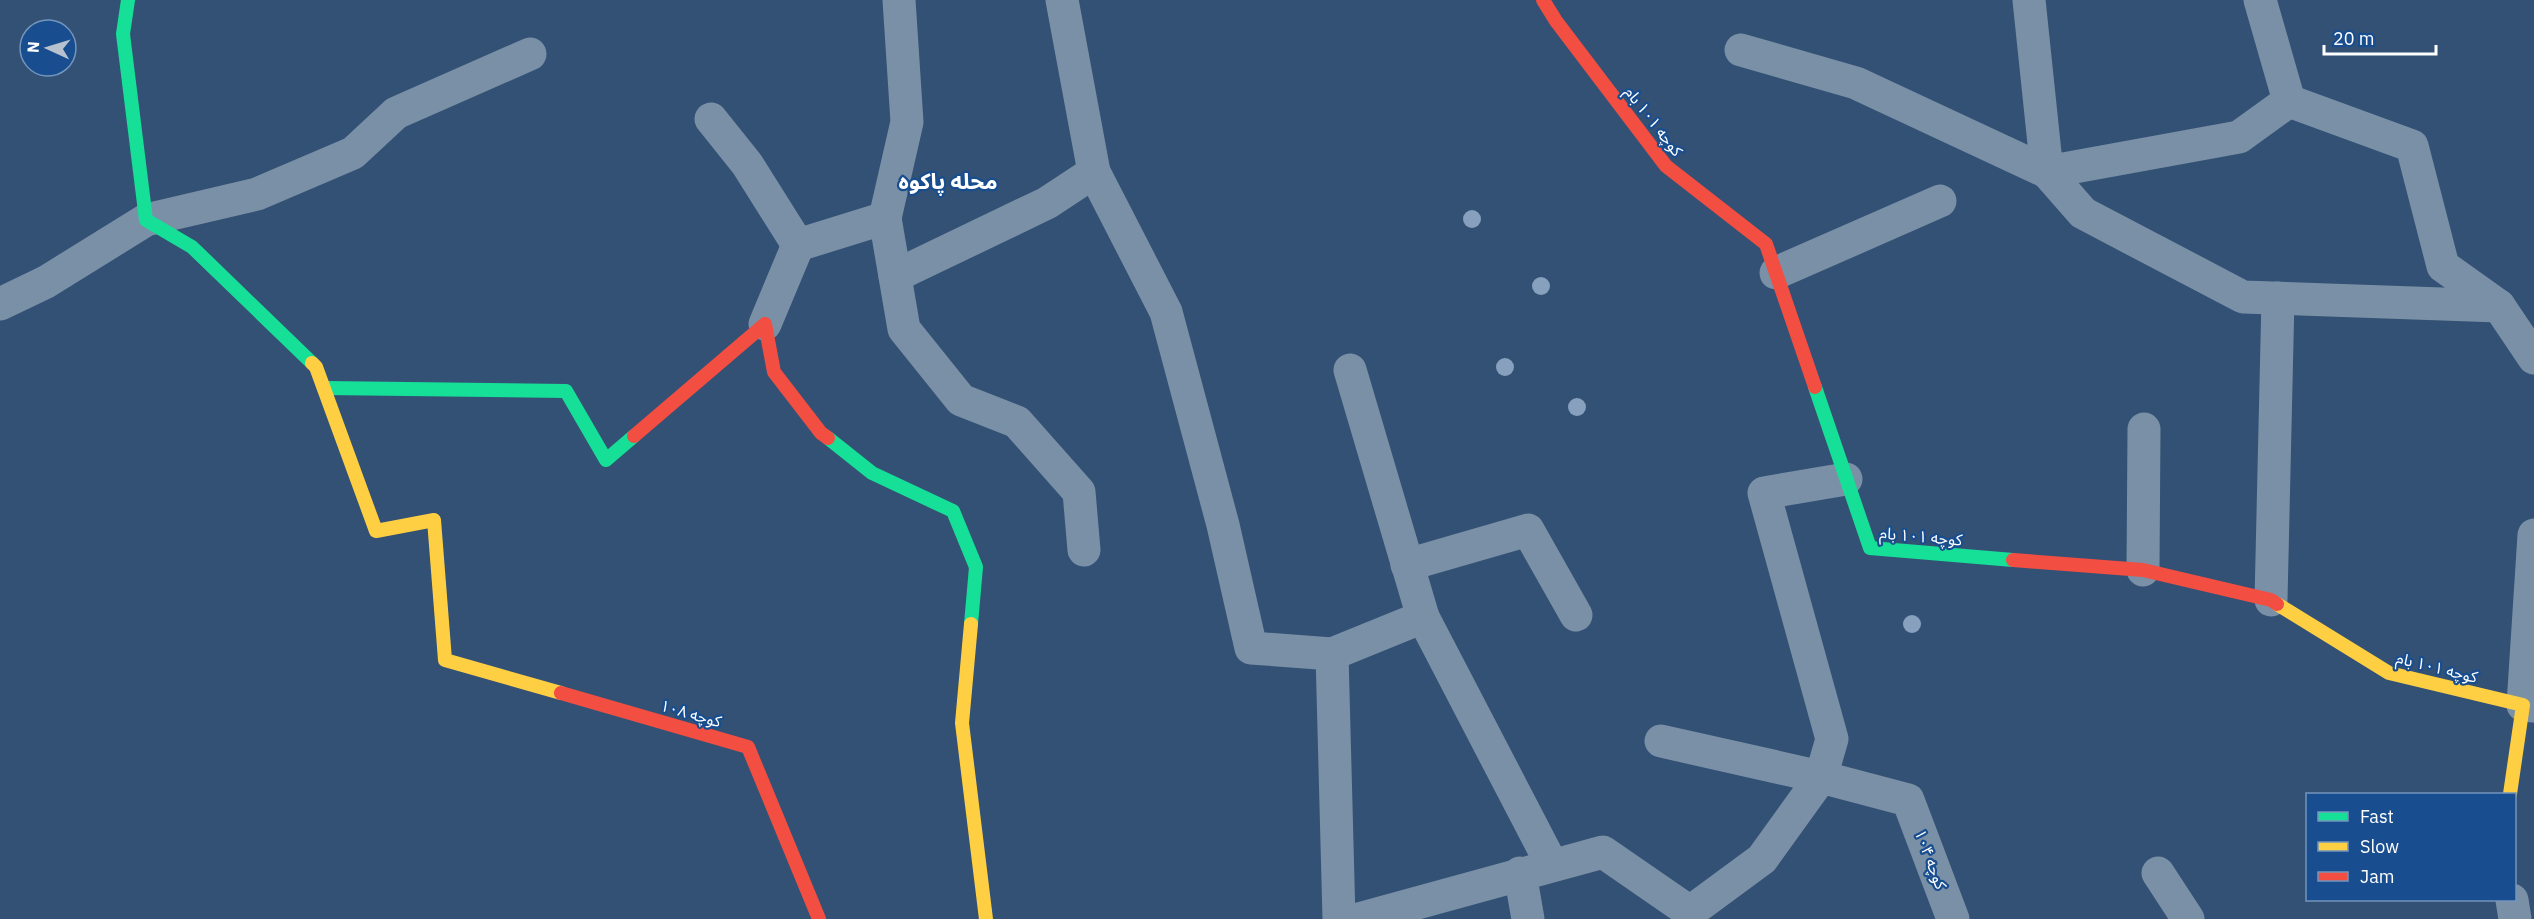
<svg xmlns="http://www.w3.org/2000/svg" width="2534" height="919" font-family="'IBM Plex Sans','Noto Sans Arabic',sans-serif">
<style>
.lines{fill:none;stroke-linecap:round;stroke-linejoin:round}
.street{stroke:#7a90a7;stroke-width:33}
.fast{stroke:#16e098;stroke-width:14}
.slow{stroke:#ffcf43;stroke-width:14}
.jam{stroke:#f24e42;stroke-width:14}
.tree{fill:#87a0be}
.labels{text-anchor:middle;stroke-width:4.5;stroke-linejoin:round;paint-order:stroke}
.street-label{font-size:16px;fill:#fff;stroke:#184e8f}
.district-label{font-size:22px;font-weight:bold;fill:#fff;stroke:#184e8f}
</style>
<rect width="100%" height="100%" fill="#335174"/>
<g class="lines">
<g class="street">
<path d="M1062,0l32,172 72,140 57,213 28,123 81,6 7,265"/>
<path d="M2029,0l18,172 192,-35 50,-36 123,45 31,120 56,40 35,52"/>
<path d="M2260,0l29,101"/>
<path d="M1741,50l115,33 191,89 36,41 160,84 256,9"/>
<path d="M711,119l36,45 51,81"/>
<path d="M885,218l22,-96 -8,-122"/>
<path d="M1776,273l164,-72"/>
<path d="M895,276l152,-73 47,-31"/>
<path d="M0,304l46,-22 100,-62 111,-26 96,-41 43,-40 134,-59"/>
<path d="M765,324l33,-79 87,-27 19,111 57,71 56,22 62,70 5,58"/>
<path d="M1350,370l73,247"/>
<path d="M2534,535l-11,170 11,1"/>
<path d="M1407,565l121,-35 48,85"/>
<path d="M2143,570l1,-141"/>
<path d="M2271,600l7,-302"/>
<path d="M1332,654l91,-37 129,248"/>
<path d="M1661,741l160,36 87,23 45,119"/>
<path d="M1520,873l8,46"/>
<path d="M2158,873l30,46"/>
<path d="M2512,900l3,19"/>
<path d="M1359,919l244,-67 87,60 72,-53 59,-82 11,-38 -68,-246 82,-14"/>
</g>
<g class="fast">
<path d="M128,0l-5,34 23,186 46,27 120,116"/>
<path d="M1815,387l55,161 143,12"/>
<path d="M324,388l242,3 40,69 28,-24"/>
<path d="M828,438l44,35 81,38 23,56 -5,57"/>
</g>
<g class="slow">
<path d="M312,363l4,4 60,164 58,-11 11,140 116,33"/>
<path d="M2277,604l112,69 134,32 -13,89"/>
<path d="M971,624l-9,99 24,196"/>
</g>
<g class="jam">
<path d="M1543,0l13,21 110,145 100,78 49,143"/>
<path d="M634,436l131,-112 9,48 47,61 7,5"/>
<path d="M2013,560l130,10 128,30 6,4"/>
<path d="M561,693l187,54 71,172"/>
</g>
</g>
<g class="tree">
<circle cx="1472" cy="219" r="9"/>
<circle cx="1541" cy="286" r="9"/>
<circle cx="1505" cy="367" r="9"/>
<circle cx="1577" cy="407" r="9"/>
<circle cx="1912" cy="624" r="9"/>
</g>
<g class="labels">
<g class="street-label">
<text transform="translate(1654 121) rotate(52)" y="6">کوچه ۱۰۱ بام</text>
<text transform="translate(1921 536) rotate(5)" y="6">کوچه ۱۰۱ بام</text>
<text transform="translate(2437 667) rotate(14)" y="6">کوچه ۱۰۱ بام</text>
<text transform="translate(691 713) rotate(16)" y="6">کوچه ۱۰۸</text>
<text transform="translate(1931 859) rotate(69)" y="6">کوچه ۱۰۴</text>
</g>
<g class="district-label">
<text x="948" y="189">محله پاکوه</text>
</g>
</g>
<rect x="2306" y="793" width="210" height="108" fill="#184e8f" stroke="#7495bc" stroke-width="1.5"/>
<rect x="2318" y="812" width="30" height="9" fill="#16e098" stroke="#7495bc" stroke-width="1.5"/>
<text x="2360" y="823" font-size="18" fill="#ffffff">Fast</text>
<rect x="2318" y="842" width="30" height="9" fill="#ffcf43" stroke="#7495bc" stroke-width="1.5"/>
<text x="2360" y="853" font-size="18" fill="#ffffff">Slow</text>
<rect x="2318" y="872" width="30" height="9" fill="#f24e42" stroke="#7495bc" stroke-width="1.5"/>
<text x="2360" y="883" font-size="18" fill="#ffffff">Jam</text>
<g transform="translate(48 48) rotate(274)"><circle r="28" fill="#184e8f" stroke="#7495bc" stroke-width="1.5"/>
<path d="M0-4.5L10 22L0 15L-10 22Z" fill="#b8c2ce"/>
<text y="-9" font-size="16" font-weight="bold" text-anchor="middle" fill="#ffffff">N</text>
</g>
<path d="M2324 45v9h112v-9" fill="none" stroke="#ffffff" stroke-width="3"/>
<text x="2333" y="45" font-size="18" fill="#ffffff" stroke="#184e8f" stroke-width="4.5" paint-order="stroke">20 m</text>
</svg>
